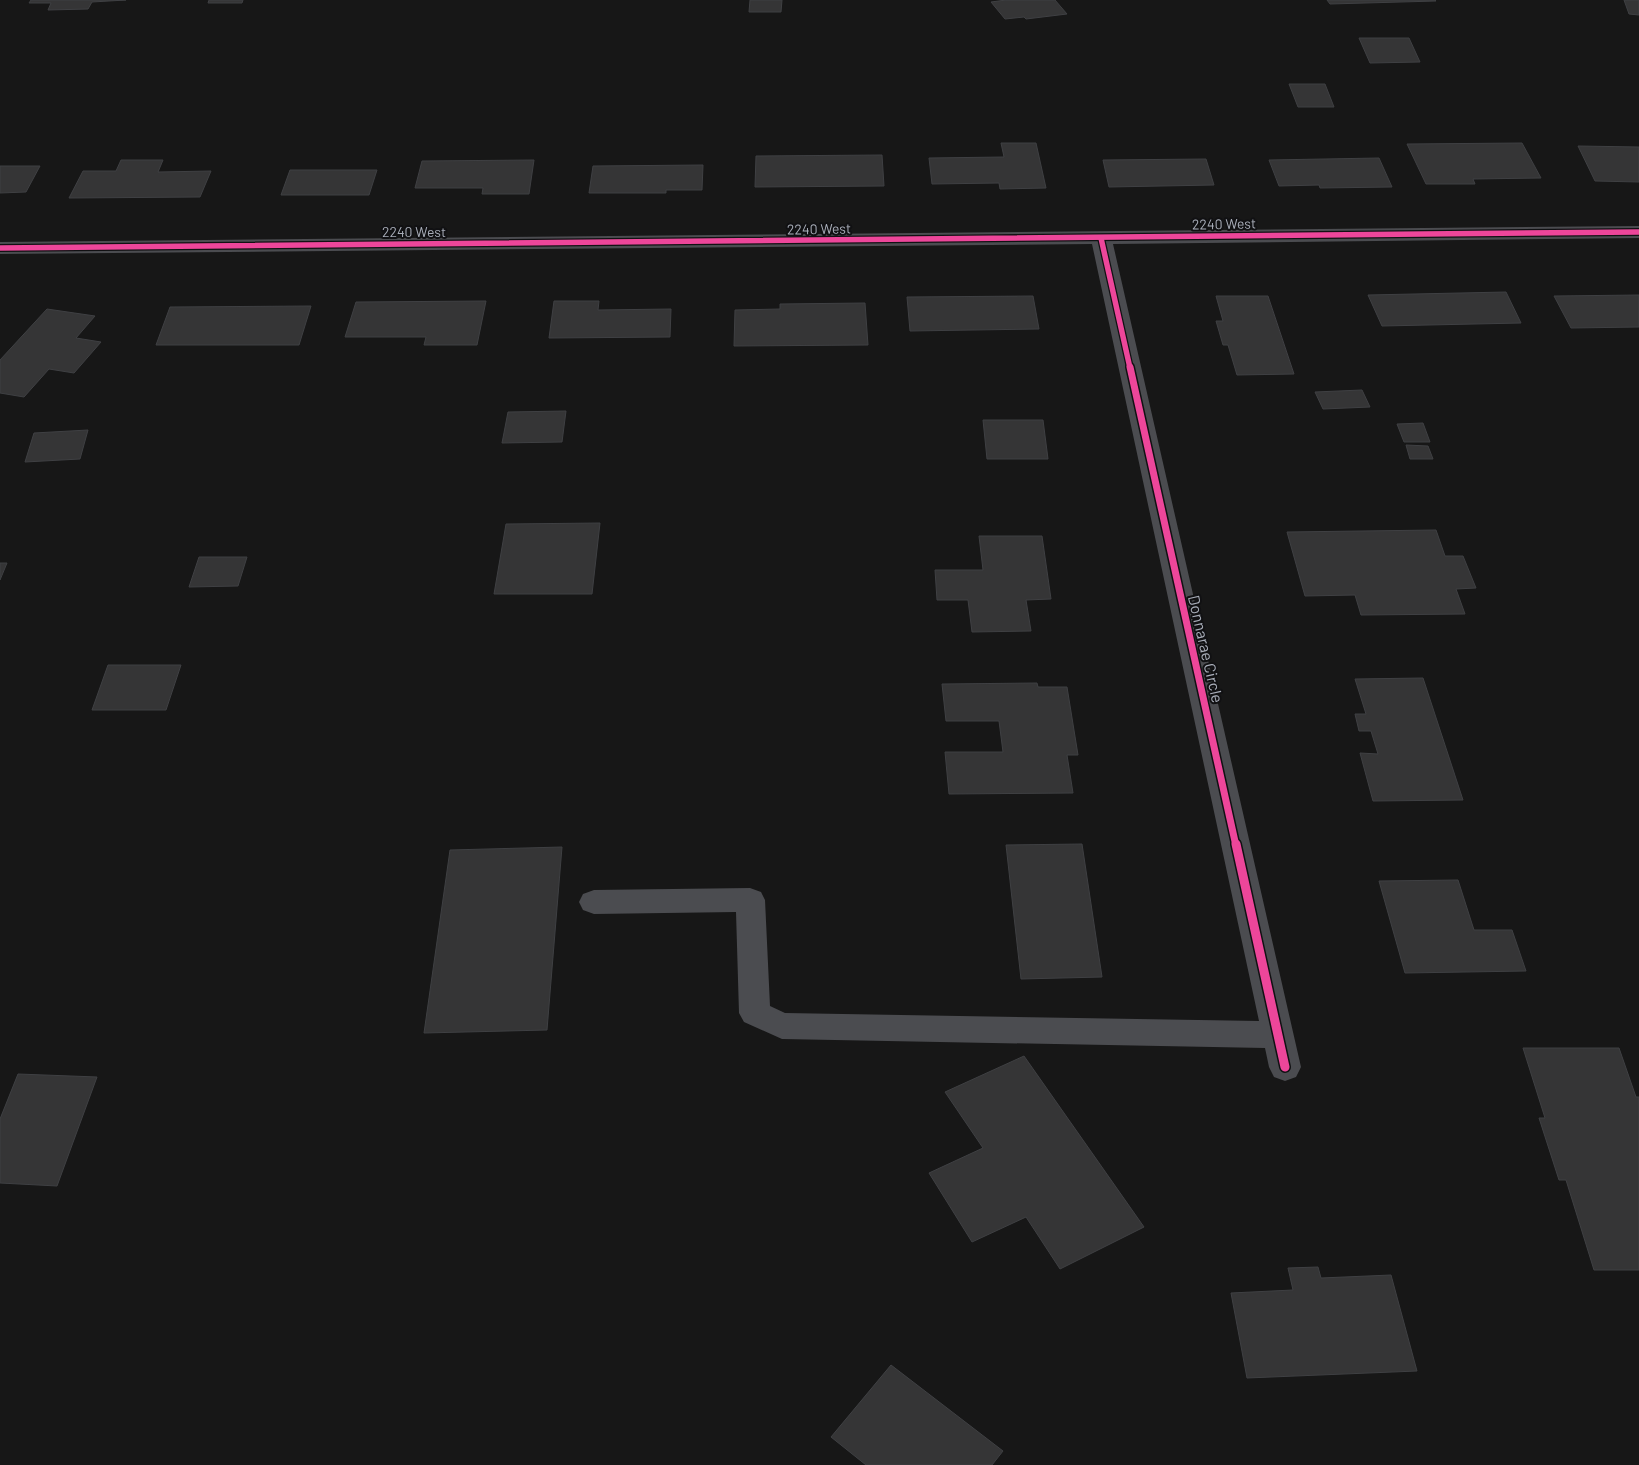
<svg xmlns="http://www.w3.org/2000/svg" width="1639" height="1465" font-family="Barlow,sans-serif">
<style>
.building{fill:#353536;stroke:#3f4043}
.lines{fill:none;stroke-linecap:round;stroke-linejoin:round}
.minor{fill:#4b4c50;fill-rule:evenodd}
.cycleway-far2-casing{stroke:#111113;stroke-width:8}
.cycleway-far1-casing{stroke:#111113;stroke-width:10}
.cycleway-casing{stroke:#111113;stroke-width:12}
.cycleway-far2{stroke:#ed469a;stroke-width:5.5}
.cycleway-far1{stroke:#ed469a;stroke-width:7}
.cycleway{stroke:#ed469a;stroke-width:9}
.labels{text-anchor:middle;stroke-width:4;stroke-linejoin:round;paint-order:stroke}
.far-street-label{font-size:14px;fill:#a8adb8;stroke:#111113}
.street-label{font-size:16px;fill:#a8adb8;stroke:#111113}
</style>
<rect width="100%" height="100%" fill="#171717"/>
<g class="building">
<path d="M31,0h95l-34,2 -4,7 -40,1 3,-7h-22z"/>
<path d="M209,0h34l-1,3h-34z"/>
<path d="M750,0h32l-1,12h-32z"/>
<path d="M1006,0h49l12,14 -41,5 -2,-2 -19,2 -14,-17z"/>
<path d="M1327,0h108l1,1 -106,3z"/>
<path d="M1624,0h15v15l-10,-1z"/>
<path d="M1359,38h50l11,24 -50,1z"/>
<path d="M1289,84h36l9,23h-36z"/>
<path d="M1001,143h35l10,45 -46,1 -1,-6 -67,1 -3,-26 75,-1z"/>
<path d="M1522,143l19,35 -68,1 2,5h-49l-19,-40z"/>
<path d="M1578,146l61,1v35l-44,-1z"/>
<path d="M882,155l2,31 -129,1 1,-31z"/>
<path d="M1379,158l13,29 -72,1 -1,-3 -40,1 -10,-26z"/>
<path d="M1206,159l8,26 -105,2 -6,-27z"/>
<path d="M121,160h42l-5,12 53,-1 -11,26 -131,1 14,-27h33z"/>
<path d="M534,160l-5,34h-47l1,-6h-68l7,-27z"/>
<path d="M703,165l-1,25h-36v3h-77l4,-27z"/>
<path d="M0,166h40l-14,26 -26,1z"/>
<path d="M290,170h87l-8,25h-88z"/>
<path d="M1506,292l15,31 -139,3 -14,-31z"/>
<path d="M1639,295v32l-68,1 -17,-32z"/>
<path d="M1033,296l6,33 -129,2 -3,-34z"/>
<path d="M1216,296h52l26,78 -57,1 -9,-30h-5l-7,-24h7z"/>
<path d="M486,301l-9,44h-53l2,-8h-81l11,-35z"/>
<path d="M554,301h45l-1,9 73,-1 -1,28 -121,1z"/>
<path d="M865,303l3,42 -134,1 1,-36 45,-1v-5z"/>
<path d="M311,306l-12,39h-143l14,-38z"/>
<path d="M47,309l48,7 -19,22 25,4 -27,31 -25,-4 -25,28 -24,-4v-33z"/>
<path d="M1362,390l8,17 -47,2 -8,-17z"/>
<path d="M566,411l-4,31 -60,1 6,-31z"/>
<path d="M983,420h60l5,39h-61z"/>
<path d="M1423,423l7,19h-26l-7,-18z"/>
<path d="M88,430l-8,29 -55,3 9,-29z"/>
<path d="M1406,445l22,1 5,13h-23z"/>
<path d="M600,523l-8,71h-98l12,-70z"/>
<path d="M1436,530l9,26h18l13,32 -20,1 9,25 -104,1 -6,-20 -50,1 -18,-64z"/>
<path d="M979,536h63l9,63 -25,1 5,31 -59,1 -4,-32h-31l-2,-30h48z"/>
<path d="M199,557h48l-9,29 -49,1z"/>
<path d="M0,563h7l-7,17z"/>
<path d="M108,665h73l-15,45h-74z"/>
<path d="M1423,678l40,122 -90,1 -13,-48 18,1 -7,-23h-12l-4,-17h11l-11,-35z"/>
<path d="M1037,683l1,4h29l11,68h-11l6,38 -124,1 -4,-42h58l-4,-31h-53l-4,-37z"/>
<path d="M1082,844l20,133 -81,2 -15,-134z"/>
<path d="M562,847l-15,183 -123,3 26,-183z"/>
<path d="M1458,880l16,50h38l14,41 -121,2 -26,-92z"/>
<path d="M1523,1048h96l17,49h3v173h-45l-28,-90h-7l-20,-62h6z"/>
<path d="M1024,1056l120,171 -84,42 -34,-52 -54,25 -43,-69 54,-25 -38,-56z"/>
<path d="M18,1074l79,3 -40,109 -57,-3v-64z"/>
<path d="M1318,1267l3,11 70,-3 26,96 -170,7 -16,-85 62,-3 -5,-22z"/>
<path d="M891,1365l112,86 -11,14h-126l-35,-28z"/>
</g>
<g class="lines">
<path class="minor" d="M1639,226v12l-526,6 188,823 -5,10 -11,4 -11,-4 -5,-10 -4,-19 -483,-9 -38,-17 -5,-9 -3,-101 -142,2 -11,-4 -4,-8 4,-8 11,-4 156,-2 11,4 4,8 5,106 15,7 474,8 -167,-777 -1092,10v-12z"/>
<defs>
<g id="cycleway-far2">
<path d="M1101,238l29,130"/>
<path d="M0,248l1639,-16"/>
</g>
<path id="cycleway-far1" d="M1130,367l106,479"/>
<path id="cycleway" d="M1236,844l49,223"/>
</defs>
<use href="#cycleway-far2" class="cycleway-far2-casing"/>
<use href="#cycleway-far1" class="cycleway-far1-casing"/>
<use href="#cycleway" class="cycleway-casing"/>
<use href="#cycleway-far2" class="cycleway-far2"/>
<use href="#cycleway-far1" class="cycleway-far1"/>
<use href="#cycleway" class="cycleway"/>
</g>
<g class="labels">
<g class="far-street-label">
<text transform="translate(1224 224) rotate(-1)" y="5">2240 West</text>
<text transform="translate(819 229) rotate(-1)" y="5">2240 West</text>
<text x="414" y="237">2240 West</text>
</g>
<g class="street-label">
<text transform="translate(1206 649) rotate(77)" y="6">Donnarae Circle</text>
</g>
</g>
</svg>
